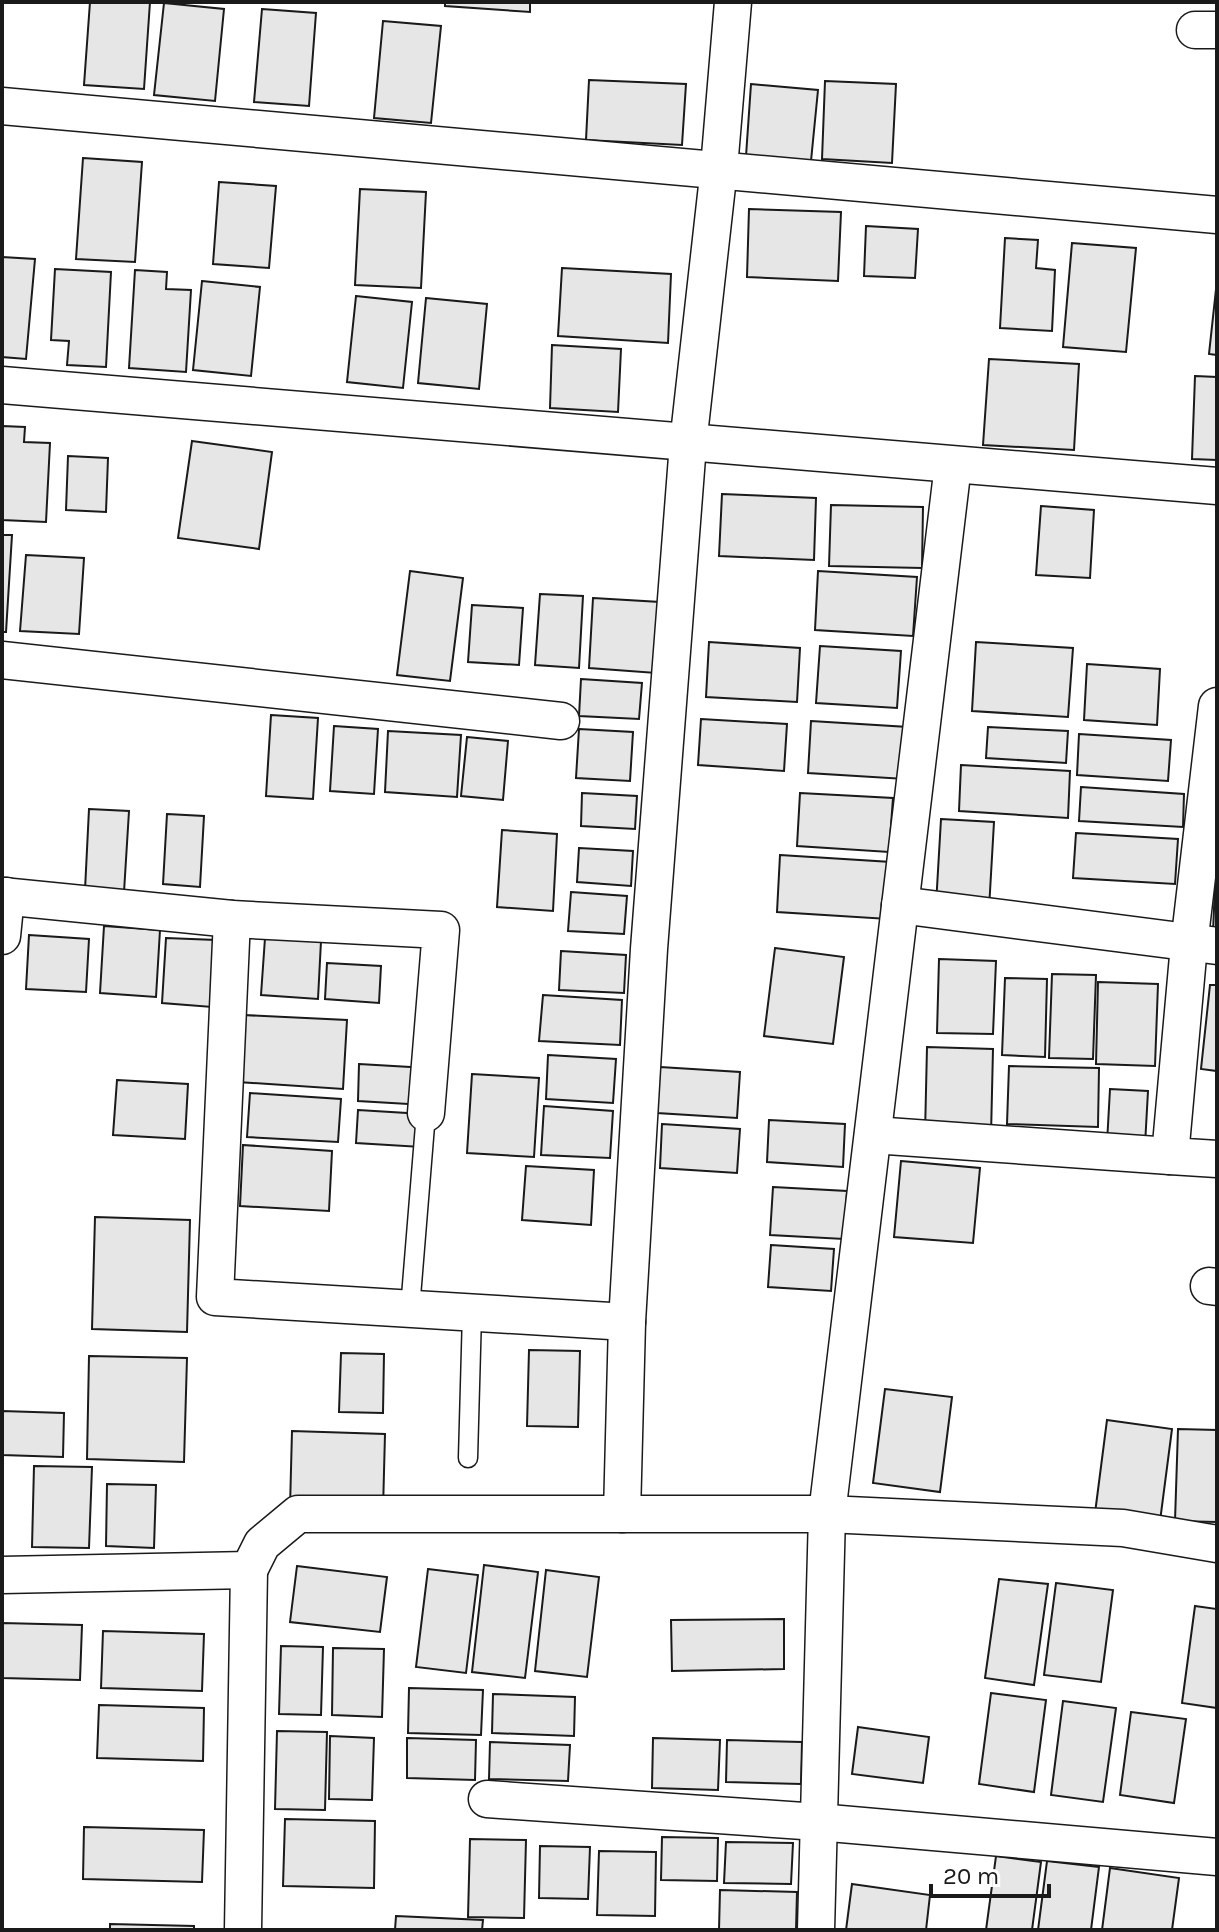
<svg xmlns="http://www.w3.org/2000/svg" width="1219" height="1932" font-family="Karla,sans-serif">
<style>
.building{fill:#e6e6e6;stroke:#1a1a1a;stroke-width:2}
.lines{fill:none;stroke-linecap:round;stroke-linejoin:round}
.lane-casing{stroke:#1a1a1a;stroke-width:21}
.street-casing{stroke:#1a1a1a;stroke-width:39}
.lane{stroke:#fff;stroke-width:18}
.street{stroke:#fff;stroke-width:36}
</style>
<rect width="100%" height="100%" fill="#fff"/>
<g class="building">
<path d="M90,2h60l-6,87 -60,-4z"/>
<path d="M445,2h85v10l-85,-6z"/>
<path d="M164,3l60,6 -9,92 -61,-6z"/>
<path d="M262,9l54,4 -7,93 -55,-4z"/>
<path d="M383,21l58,5 -10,97 -57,-5z"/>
<path d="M589,80l97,4 -4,61 -96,-5z"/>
<path d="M825,81l71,3 -4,79 -70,-4z"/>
<path d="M751,84l67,6 -7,71 -65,-5z"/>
<path d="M83,158l59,4 -7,100 -59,-3z"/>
<path d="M219,182l57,4 -7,82 -56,-4z"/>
<path d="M360,189l66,3 -5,96 -66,-3z"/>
<path d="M749,209l92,3 -3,69 -91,-4z"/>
<path d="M866,226l52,3 -3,49 -51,-2z"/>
<path d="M1005,238l33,2 -2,28 19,2 -3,61 -52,-3z"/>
<path d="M1072,243l64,5 -10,104 -63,-5z"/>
<path d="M2,257l33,2 -9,100 -24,-2z"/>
<path d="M562,268l109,6 -3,69 -110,-7z"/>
<path d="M55,269l56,3 -5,95 -39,-2 2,-24 -18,-1z"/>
<path d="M135,270l32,2 -1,17 25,1 -5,82 -57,-4z"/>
<path d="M1217,280v75l-8,-1z"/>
<path d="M202,281l58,6 -9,89 -58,-6z"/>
<path d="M356,296l56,6 -9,86 -56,-6z"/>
<path d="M426,298l61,6 -8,85 -61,-6z"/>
<path d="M552,345l69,4 -3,63 -68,-4z"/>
<path d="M989,359l90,5 -5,86 -91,-5z"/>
<path d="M1195,376l22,1v83l-25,-1z"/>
<path d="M2,426l23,1 -1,15 26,1 -4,79 -44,-2z"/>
<path d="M192,441l80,11 -13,97 -81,-11z"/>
<path d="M68,456l40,2 -2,54 -40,-2z"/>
<path d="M722,494l94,4 -2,62 -95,-4z"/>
<path d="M831,505l92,2 -1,61 -93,-2z"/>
<path d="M1041,506l53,4 -4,68 -54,-3z"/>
<path d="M2,535h10l-6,97h-4z"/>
<path d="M26,555l58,3 -5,76 -59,-3z"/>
<path d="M410,571l53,7 -13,103 -53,-6z"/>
<path d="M818,571l99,6 -4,59 -98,-6z"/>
<path d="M540,594l43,2 -4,72 -44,-3z"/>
<path d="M593,598l67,4 -4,71 -67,-5z"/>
<path d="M472,605l51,3 -4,57 -51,-3z"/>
<path d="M709,642l91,6 -3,54 -91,-5z"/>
<path d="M976,642l97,6 -5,69 -96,-6z"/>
<path d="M820,646l81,5 -4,57 -81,-5z"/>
<path d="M1087,664l73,5 -3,56 -73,-5z"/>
<path d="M581,679l61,4 -3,36 -60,-3z"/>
<path d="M271,715l47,3 -5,81 -47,-3z"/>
<path d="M701,719l86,5 -3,47 -86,-6z"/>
<path d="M811,721l97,6 -3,52 -97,-6z"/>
<path d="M334,726l44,3 -4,65 -44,-3z"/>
<path d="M988,727l80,4 -2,32 -80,-5z"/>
<path d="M579,729l54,3 -3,49 -54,-3z"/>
<path d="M388,731l73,4 -4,62 -72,-5z"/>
<path d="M1079,734l92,6 -3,41 -91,-6z"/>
<path d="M467,737l41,4 -5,59 -42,-4z"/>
<path d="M961,765l109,6 -2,47 -109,-7z"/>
<path d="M1081,787l103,7 -1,33 -104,-6z"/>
<path d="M582,793l55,3 -2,33 -54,-3z"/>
<path d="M800,793l93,5 -4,54 -92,-6z"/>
<path d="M89,809l40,2 -5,81 -39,-2z"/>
<path d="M167,814l37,2 -4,71 -37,-3z"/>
<path d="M941,819l53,3 -5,87 -53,-4z"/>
<path d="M502,830l55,4 -4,77 -56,-4z"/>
<path d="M1076,833l102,6 -3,45 -102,-6z"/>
<path d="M579,848l54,3 -2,35 -54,-4z"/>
<path d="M780,855l111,7 -3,57 -111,-7z"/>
<path d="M1215,886h2v46h-4z"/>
<path d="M571,892l56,4 -3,38 -56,-3z"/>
<path d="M104,926l56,4 -4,67 -56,-4z"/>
<path d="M29,935l60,4 -3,53 -60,-3z"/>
<path d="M166,938l50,2 -4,67 -50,-4z"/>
<path d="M265,938l56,3 -3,58 -57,-4z"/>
<path d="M775,948l69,9 -11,87 -69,-8z"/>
<path d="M561,951l65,4 -2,38 -65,-3z"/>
<path d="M939,959l57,2 -3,73 -56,-1z"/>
<path d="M327,963l54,3 -2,37 -54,-4z"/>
<path d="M1052,974l44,1 -3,84 -44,-1z"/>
<path d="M1005,978l42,1 -2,78 -43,-2z"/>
<path d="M1098,982l60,2 -3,82 -59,-2z"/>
<path d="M1210,985h7v86l-16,-2z"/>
<path d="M543,995l79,5 -2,45 -81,-4z"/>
<path d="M243,1015l104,5 -4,69 -105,-7z"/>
<path d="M927,1047l66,2 -2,86 -66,-1z"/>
<path d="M548,1055l68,4 -3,44 -67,-4z"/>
<path d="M359,1064l68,4 -2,37 -67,-4z"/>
<path d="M1009,1066l90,2 -1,59 -91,-3z"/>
<path d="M660,1067l80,5 -3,46 -80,-5z"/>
<path d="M472,1074l67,4 -5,79 -67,-4z"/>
<path d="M117,1080l71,4 -3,55 -72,-4z"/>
<path d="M1110,1089l38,2 -3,54 -38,-2z"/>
<path d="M250,1093l91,6 -3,43 -91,-5z"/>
<path d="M544,1106l69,5 -3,47 -69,-3z"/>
<path d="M358,1110l65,4 -2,33 -65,-4z"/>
<path d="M769,1120l76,4 -2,43 -76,-5z"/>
<path d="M662,1124l78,5 -3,44 -77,-5z"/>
<path d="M243,1145l89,6 -3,60 -89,-5z"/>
<path d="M901,1161l79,7 -7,75 -79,-6z"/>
<path d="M526,1166l68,4 -3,55 -69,-5z"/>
<path d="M773,1187l74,4 -3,48 -74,-4z"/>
<path d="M95,1217l95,3 -3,112 -95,-3z"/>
<path d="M771,1245l63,4 -3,42 -63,-4z"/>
<path d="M529,1350l51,1 -2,76 -51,-1z"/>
<path d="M341,1353l43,1 -1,59 -44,-1z"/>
<path d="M89,1356l98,2 -3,104 -97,-3z"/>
<path d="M885,1389l67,8 -12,95 -67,-9z"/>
<path d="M2,1411l62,2 -1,44 -61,-2z"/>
<path d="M1107,1420l65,9 -13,100 -65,-8z"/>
<path d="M1178,1429l39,1v92l-42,-1z"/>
<path d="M292,1431l93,3 -2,76 -93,-2z"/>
<path d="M34,1466l58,1 -3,81 -57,-1z"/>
<path d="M107,1484l49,1 -2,63 -48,-2z"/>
<path d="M484,1565l54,7 -13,106 -53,-6z"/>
<path d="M297,1566l90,11 -7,55 -90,-10z"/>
<path d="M428,1569l50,6 -12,98 -50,-6z"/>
<path d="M546,1570l53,7 -12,100 -52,-6z"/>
<path d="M999,1579l49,5 -14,101 -49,-7z"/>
<path d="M1056,1583l57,7 -12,92 -57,-7z"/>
<path d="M1195,1606l22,3v99l-35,-5z"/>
<path d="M784,1619v50l-112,2 -1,-51z"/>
<path d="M2,1623l80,2 -2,55 -78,-2z"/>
<path d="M103,1631l101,3 -2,57 -101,-3z"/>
<path d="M281,1646l42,1 -2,68 -42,-1z"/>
<path d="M333,1648l51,1 -2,68 -50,-2z"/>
<path d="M409,1688l74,2 -2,45 -73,-2z"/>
<path d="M991,1693l55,7 -12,92 -55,-8z"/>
<path d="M493,1694l82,3 -1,39 -82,-3z"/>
<path d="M1063,1701l53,7 -13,94 -52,-7z"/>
<path d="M99,1705l105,3 -1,53 -106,-3z"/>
<path d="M1131,1712l55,7 -12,84 -54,-8z"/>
<path d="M858,1727l71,10 -6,46 -71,-9z"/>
<path d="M277,1731l50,1 -2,78 -50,-1z"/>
<path d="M330,1736l44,2 -2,62 -43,-1z"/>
<path d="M407,1738l69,2 -1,40 -68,-2z"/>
<path d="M653,1738l67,2 -2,50 -66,-2z"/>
<path d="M727,1740l75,2 -1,42 -75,-2z"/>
<path d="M490,1742l80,3 -2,36 -79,-2z"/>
<path d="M285,1819l90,2 -1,67 -91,-2z"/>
<path d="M84,1827l120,3 -2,52 -119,-3z"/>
<path d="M662,1837l56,1 -1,43 -56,-1z"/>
<path d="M470,1839l56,1 -2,78 -56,-1z"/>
<path d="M726,1842l67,1 -2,41 -67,-1z"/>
<path d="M540,1846l50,1 -2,52 -49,-1z"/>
<path d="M599,1851l57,1 -1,64 -58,-1z"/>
<path d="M996,1856l45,6 -9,68h-46z"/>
<path d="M1047,1861l52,6 -8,63h-53z"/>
<path d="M1110,1868l69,10 -7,52h-70z"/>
<path d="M852,1884l78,11 -4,35h-80z"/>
<path d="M720,1890l77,2 -1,38h-77z"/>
<path d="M396,1916l87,4 -1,10h-87z"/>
<path d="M110,1924l84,2v4h-84z"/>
</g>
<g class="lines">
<defs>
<g id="lane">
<path d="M410,1309l16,-196"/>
<path d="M468,1458l4,-145"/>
</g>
<g id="street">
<path d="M1195,30h22"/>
<path d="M2,106l1215,109"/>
<path d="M2,385l1215,101"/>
<path d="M2,660l559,61"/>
<path d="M1217,706l-28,239 -19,211 47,3"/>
<path d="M2,896l230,23 209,11 -15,183"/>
<path d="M900,905l317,41"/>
<path d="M232,919l-17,378 412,25"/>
<path d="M2,936l4,-40"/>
<path d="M873,1135l297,21"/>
<path d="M1209,1286l8,1"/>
<path d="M622,1514l5,-192 22,-373 39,-505 31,-276 14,-166"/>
<path d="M2,1575l247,-5 13,-26 36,-30h529l296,14 94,16"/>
<path d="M487,1799l331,23 399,35"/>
<path d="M243,1930l6,-360"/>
<path d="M816,1930l11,-416 126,-1049"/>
</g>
</defs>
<use href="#lane" class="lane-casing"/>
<use href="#street" class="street-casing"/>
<use href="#lane" class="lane"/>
<use href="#street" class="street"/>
</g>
<rect width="1219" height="1932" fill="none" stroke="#1a1a1a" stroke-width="8"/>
<path d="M931 1884v12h118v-12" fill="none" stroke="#1a1a1a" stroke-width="4"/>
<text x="943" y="1884" font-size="24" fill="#1a1a1a" stroke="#ffffff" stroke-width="6" paint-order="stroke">20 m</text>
</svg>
